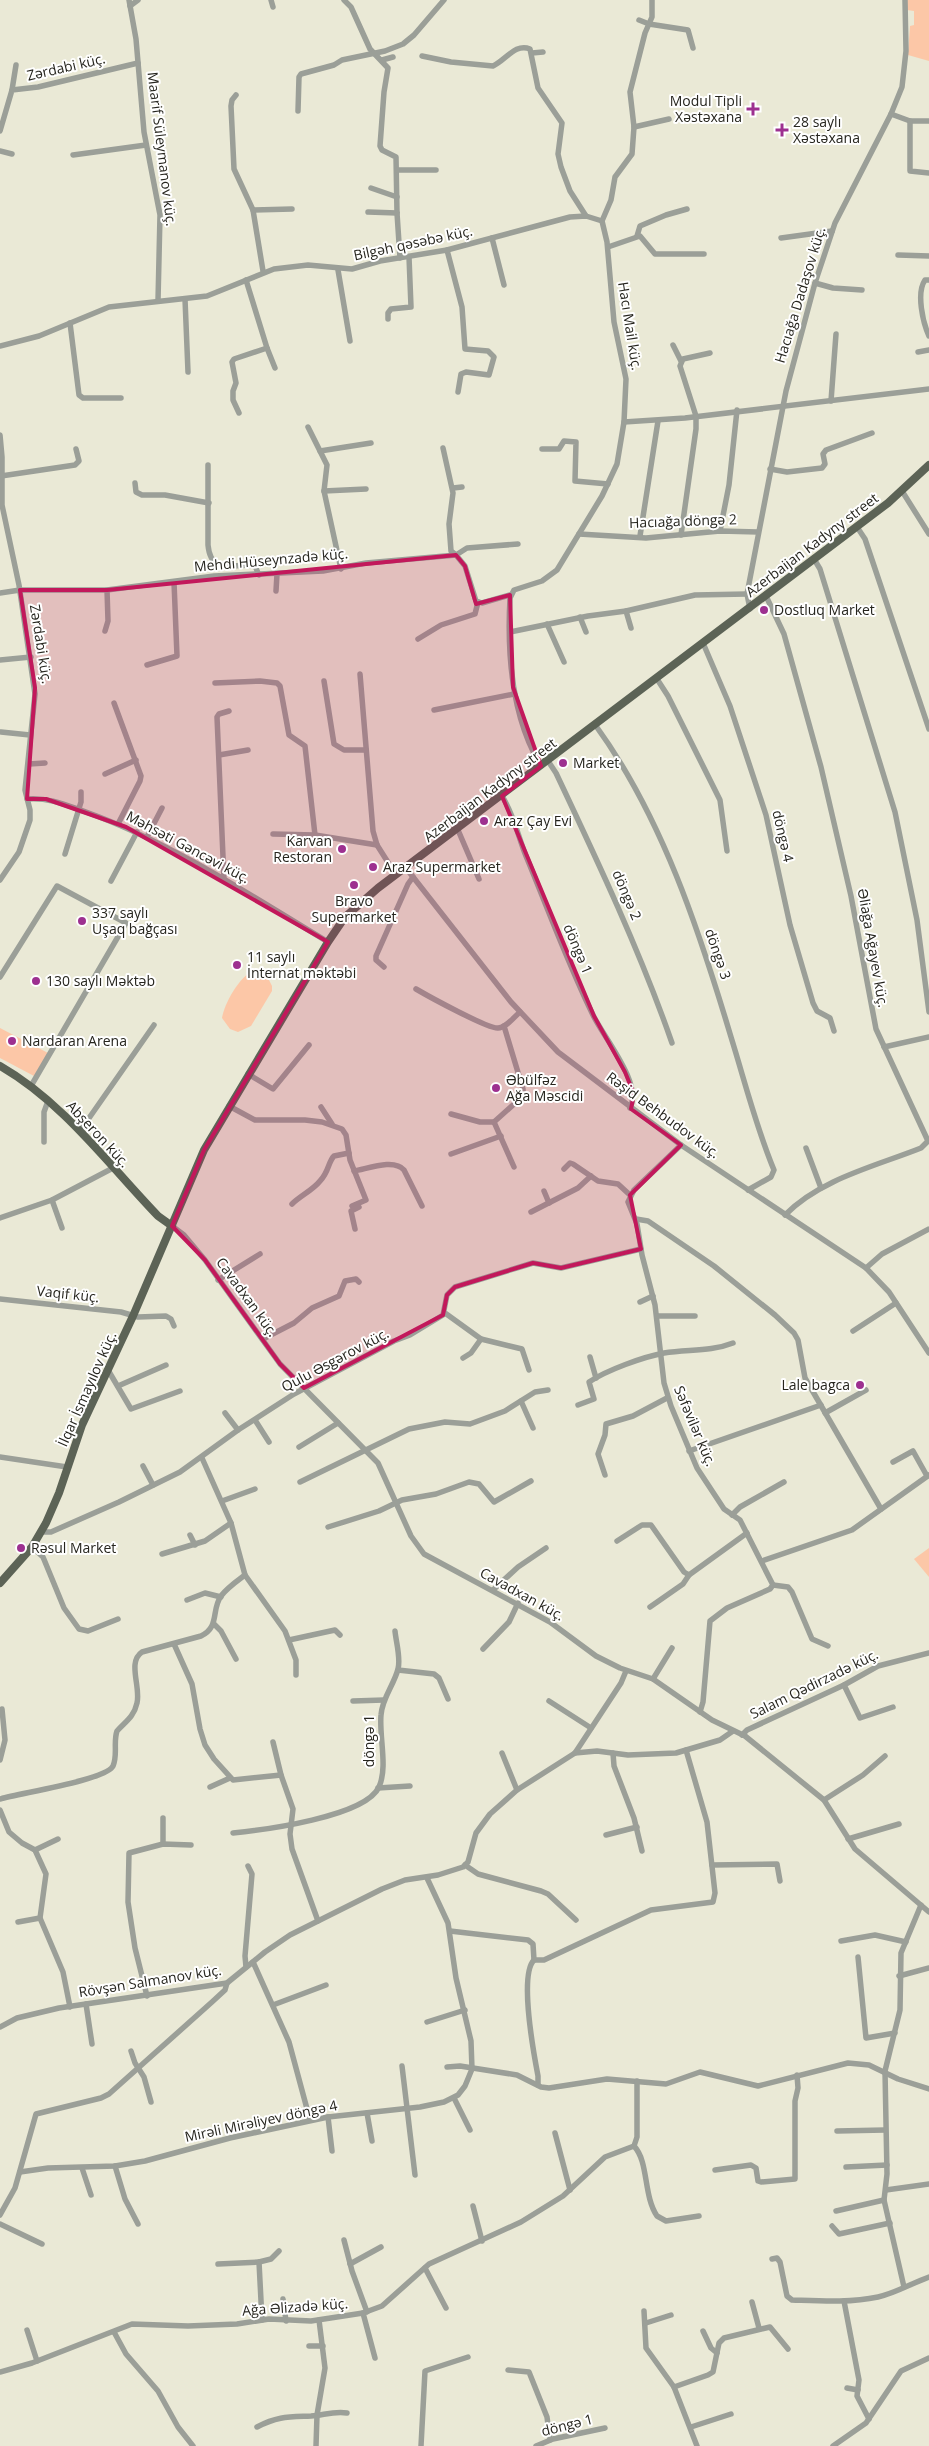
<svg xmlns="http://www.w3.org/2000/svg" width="929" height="2446" font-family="'Open Sans',sans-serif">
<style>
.green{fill:#fcc7a7}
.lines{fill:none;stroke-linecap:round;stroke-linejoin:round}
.minor{stroke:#9b9f98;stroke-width:5.5}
.major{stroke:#5c6356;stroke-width:8}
.marked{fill:#c2185b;fill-opacity:0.2;stroke:#c2185b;stroke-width:4;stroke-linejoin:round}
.poi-dot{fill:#9d3090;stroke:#fff;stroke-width:2}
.labels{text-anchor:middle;stroke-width:4;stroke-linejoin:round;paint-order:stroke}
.street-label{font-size:14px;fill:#26251e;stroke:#fff}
.poi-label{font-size:14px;fill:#26251e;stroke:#fff;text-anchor:start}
</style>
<rect width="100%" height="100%" fill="#eae9d6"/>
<g class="green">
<path d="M906,0h23v61l-21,-6 2,-29 4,-1v-14l-7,-1z"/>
<path d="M254,971l13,5 5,10v5l-21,35 -13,6 -8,-3 -8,-11c2,-14 18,-43 32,-47z"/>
<path d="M0,1028l48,25 -14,23 -34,-18z"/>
<path d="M929,1548v29l-15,-18z"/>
</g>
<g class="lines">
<g class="minor">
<path d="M129,0l7,39 8,93 16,83 -2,86"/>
<path d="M271,0l2,7"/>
<path d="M344,0l7,7 19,42 18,19 -4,24 -4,54 2,4 14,7 1,56 3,45"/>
<path d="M130,6l8,-6"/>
<path d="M639,20l10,4 39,6 5,18"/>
<path d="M532,53l11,-1"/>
<path d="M422,56l29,6 42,4c13,-6 22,-23 37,-17l8,39 24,35 -4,31 3,13 9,24 16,25"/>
<path d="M382,60l11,-3"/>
<path d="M12,90l4,-25"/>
<path d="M236,95l-4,5 -1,6 3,63 19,41 10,61"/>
<path d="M298,111l1,-34 2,-3 33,-9 8,-5 43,-9 18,-7 11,-9 30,-35"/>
<path d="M891,114l19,7h19"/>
<path d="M910,121v50l19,2"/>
<path d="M634,127l35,-8"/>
<path d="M0,131l12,-41 26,-3 100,-24"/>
<path d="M0,151l12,3"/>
<path d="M73,155l73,-10"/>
<path d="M398,170h38"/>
<path d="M371,188l26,9"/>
<path d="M253,210l39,-1"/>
<path d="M368,212l29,1"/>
<path d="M637,236l3,-10 26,-11 21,-6"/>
<path d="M492,238l12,47"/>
<path d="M781,238l51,-7"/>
<path d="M608,247l32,-11 15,18h49"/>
<path d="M447,250l15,57 3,42 23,2 6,6 -5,18 -23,-3 -5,2 -3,18"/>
<path d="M898,255l31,1"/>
<path d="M338,270l12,71"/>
<path d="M246,280l21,68 8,20"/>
<path d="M929,280h-4c-9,13 -2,43 4,56"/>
<path d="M815,283l18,5 29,2"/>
<path d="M185,299l3,73"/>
<path d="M388,319v-6l3,-4 20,-2 -2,-50"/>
<path d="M70,323l9,72 4,3h38"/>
<path d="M673,345l8,16"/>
<path d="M0,346l39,-10 70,-29 98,-11 67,-27 34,-4 44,4 28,-8 67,-11 123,-33 16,-1 16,5"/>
<path d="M918,352l11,-2"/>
<path d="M831,401l5,-67"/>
<path d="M239,413l-6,-13v-9l3,-8 -4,-21 2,-3 33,-11"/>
<path d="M624,422l61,-4 244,-29"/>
<path d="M308,427l19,38 -3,26 17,78"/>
<path d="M0,435l2,22v48l17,80 16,109 -10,96 5,20v10l-11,32 -19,28"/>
<path d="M443,448l10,45 -4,31 2,27 5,4 11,-7 51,-4"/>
<path d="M542,449h17l5,-8 12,1 -1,39 33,3"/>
<path d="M320,451l51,-8"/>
<path d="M208,465v80c3,32 27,17 47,21l4,9"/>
<path d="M770,469l17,3 35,-4 3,-4 -2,-10 3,-4 46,-17"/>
<path d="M1,476l74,-11 4,-4 -3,-12"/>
<path d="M135,483l1,9 6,3h23l44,8"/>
<path d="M453,488l9,-1"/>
<path d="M324,491l42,-2"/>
<path d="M902,491l27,43"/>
<path d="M857,527l8,12 64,190"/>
<path d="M720,531l9,-46 8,-75"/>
<path d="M579,534l67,4 74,-7 38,1"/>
<path d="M681,535l15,-106v-13l-16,-50 3,-7 27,-6"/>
<path d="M640,536l18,-115"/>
<path d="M814,559l6,10 75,243 22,108 12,92"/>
<path d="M276,591l1,-17"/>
<path d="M0,593l20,-3h87l107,-14 109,-5 43,-8 90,-8 9,11 11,35 6,2 28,-8"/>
<path d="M766,596l18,38 37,133 30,129 25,133 52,112 -7,7c-45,18 -101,31 -136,67"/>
<path d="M750,609l-3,-15 39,-203 29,-108 20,-60 56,-109 11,-27 4,-36 -1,-51"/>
<path d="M626,611l5,17"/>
<path d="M580,617l6,15"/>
<path d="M547,624l17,38"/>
<path d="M105,631l3,-10 -1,-31"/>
<path d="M510,632l78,-16 38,-5 69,-16 52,-1"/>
<path d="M418,639l23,-14 34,-11 3,-12"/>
<path d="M703,643l27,63 36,109 24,110 23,78 4,8 13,7 4,13"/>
<path d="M0,660l31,-3"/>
<path d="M147,665l30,-9 -3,-74"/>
<path d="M360,674l13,157 4,14 19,30"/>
<path d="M657,679l11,17 52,104 7,51"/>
<path d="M324,681l10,63 10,6h22"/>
<path d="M215,683l45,-2 17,2 3,3 9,49 16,11 10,89"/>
<path d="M114,703l27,73 -1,5 -22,43"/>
<path d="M434,710l80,-16"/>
<path d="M596,726c66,91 103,204 135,311 14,45 25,90 43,133l-3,7 -23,13"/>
<path d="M1,732l29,3"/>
<path d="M219,755l29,-5"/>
<path d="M548,761l8,12c42,89 84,178 116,270"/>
<path d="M29,764l16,-1"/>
<path d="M541,766c-30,-49 -34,-112 -31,-168l4,-8 28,-9 15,-11 45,-74 15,-32 7,-42 2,-43 -12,-57 -7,-80 -5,-21 9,-21 4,-23 17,-23 2,-27 -4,-35 15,-59 7,-16v-17"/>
<path d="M105,774l31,-14"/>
<path d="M502,796c12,19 16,40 24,60 22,53 42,108 67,159 11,23 50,69 37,93"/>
<path d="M27,799c21,-2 39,6 59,13 86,31 164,83 242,130"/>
<path d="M458,830l21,49"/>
<path d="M273,834l42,1 62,10"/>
<path d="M147,837l15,-29"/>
<path d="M65,854l16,-52v-10"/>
<path d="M406,868l105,134 47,50 123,93 185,123 23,24 40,61"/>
<path d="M224,880l-7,-163 2,-3 10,-3"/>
<path d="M111,881l26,-49"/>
<path d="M384,967l-8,-7v-4l32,-72 5,-7"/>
<path d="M0,977l57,-91 69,37 -95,163"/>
<path d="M416,989c12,7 72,40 82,39 8,0 16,-11 22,-16"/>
<path d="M884,1047l45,-10"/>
<path d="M248,1074l25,15 36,-44"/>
<path d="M229,1106l26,14h50l17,2 20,7 4,6 4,25 16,40 -14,6"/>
<path d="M321,1107l11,17"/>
<path d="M451,1114l29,8h14l29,-26v-7l-19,-63"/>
<path d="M494,1122l20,45"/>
<path d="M80,1131l74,-106"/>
<path d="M44,1142v-30l4,-11"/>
<path d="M681,1145l-47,45 -6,12 9,22 5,31 13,50 9,78 7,23 26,62 27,41 16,11 33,65 -3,4 -43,19 -17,13 -7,81 -3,10"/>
<path d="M806,1148l15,40"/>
<path d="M451,1154l50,-18"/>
<path d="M564,1169l6,-6 3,1 25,17 20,3 12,11"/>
<path d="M354,1171c13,-2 40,-13 50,-1l18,36"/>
<path d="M544,1191l5,12"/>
<path d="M52,1200l10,28"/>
<path d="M292,1204c8,-8 21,-14 28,-23 9,-9 8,-19 14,-25l15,-3"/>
<path d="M531,1212l47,-24 13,-12"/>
<path d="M0,1218l52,-18 61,-32"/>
<path d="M636,1219l12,2 66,45 61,49 19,18 4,7 7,38 76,131"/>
<path d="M172,1226l12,9 21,25 75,104 98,99 33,73 13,18 126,68 46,34 24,12 33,11 59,41 33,16 79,64 31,49 74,63"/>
<path d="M355,1229l-4,-18 8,-4"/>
<path d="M866,1268l16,-14 47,-25"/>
<path d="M218,1280l42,-26"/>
<path d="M0,1299l121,13 17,5 28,-1 5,3 3,7"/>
<path d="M640,1302l13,-6"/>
<path d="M445,1313l36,26 41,10 7,21"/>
<path d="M657,1316h38"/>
<path d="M853,1331l43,-28"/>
<path d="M263,1339l31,-16 18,-15 27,-12 6,-15 11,-2 3,3"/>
<path d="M590,1357l6,21"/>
<path d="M463,1358l8,-5 10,-14"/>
<path d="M108,1370l23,39 49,-18"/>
<path d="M118,1386l48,-21"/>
<path d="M521,1401l12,27"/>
<path d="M578,1405l16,-6 -5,-17c18,-12 54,-25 75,-29 24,-4 46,-1 69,-10"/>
<path d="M225,1413l13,17"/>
<path d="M825,1413l41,-23"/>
<path d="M255,1420l14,22"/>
<path d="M299,1447l39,-24"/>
<path d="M689,1451l132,-46"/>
<path d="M0,1457l67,10"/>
<path d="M202,1458l29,65 14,52 40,56 11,29v15"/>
<path d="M893,1462l20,-11 14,25"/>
<path d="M143,1466l10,19"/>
<path d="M605,1475l-7,-21 7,-19 1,-11 27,-8 34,-18"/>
<path d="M300,1482l109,-53 36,-7 25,2 35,-13 30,-19 13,-2"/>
<path d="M222,1501l33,-12"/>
<path d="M732,1515l8,-8 44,-25"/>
<path d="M328,1527l51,-16 23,-11 34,-6 33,-12 10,2 15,18 37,-21"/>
<path d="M42,1532h9l68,-30 61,-30 58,-42 56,-36 100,-53 16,-6 33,-20 4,-20 8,-8 78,-24 28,5 80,-19"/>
<path d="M190,1535l5,10"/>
<path d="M617,1541l25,-16h9l33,47 5,3 58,-42"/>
<path d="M32,1547l11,10 21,51 15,21 9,2 30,-12"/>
<path d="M162,1554l43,-13 26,-18"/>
<path d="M762,1561l90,-31 77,-55"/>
<path d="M773,1585l15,2 4,5 20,47 16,7"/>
<path d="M493,1590l25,-23 28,-19"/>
<path d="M187,1600l18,-7 16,4"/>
<path d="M650,1607l33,-23 6,-9"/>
<path d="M214,1624l7,7 15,28"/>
<path d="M289,1640l46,-10 5,5"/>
<path d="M174,1644l18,40 8,45 5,16 9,14 19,21 48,-5 12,34 -3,25 2,15 26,72"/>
<path d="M483,1649l26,-27 9,-19"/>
<path d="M398,1670l36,4 5,4 9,21"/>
<path d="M653,1679l19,-31"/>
<path d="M844,1685l16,33 33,-11"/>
<path d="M353,1701l31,-1"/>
<path d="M549,1701l42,27"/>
<path d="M742,1735l5,-5 97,-45 34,-19 51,-13"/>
<path d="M273,1742l8,33"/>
<path d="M502,1753l15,37"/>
<path d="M575,1753l22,-2 31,4 48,-2 44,-13 13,-9"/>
<path d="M613,1753l1,13 20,52 8,33"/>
<path d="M0,1760l5,-20 -3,-31"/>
<path d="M210,1787l20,-9"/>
<path d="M378,1788l32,-2"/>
<path d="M0,1799c20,-6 106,-19 113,-33 5,-11 0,-24 4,-35 8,-9 17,-14 20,-28 4,-16 -10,-41 5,-51l59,-16c19,-9 10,-26 20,-40 6,-8 16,-15 24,-21"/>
<path d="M824,1800l39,-25 22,-19"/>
<path d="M0,1810l9,22 13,11 13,7 11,24 -6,44 23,54 7,35"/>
<path d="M163,1818v26"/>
<path d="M233,1833c30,-3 132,-16 146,-46 9,-20 0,-50 2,-72 1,-17 13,-30 17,-46 3,-11 -2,-27 -3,-38"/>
<path d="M606,1835l31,-8"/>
<path d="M848,1839l51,-15"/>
<path d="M35,1850l23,-11"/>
<path d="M465,1865l13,9 63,17 7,3 28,26"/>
<path d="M712,1865l65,-1 3,17"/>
<path d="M18,1922l22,-4"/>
<path d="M450,1931l78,9 5,4 1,16h10l107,-50 62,-8 2,-9 -8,-71 -21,-72"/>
<path d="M841,1941l34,-6 31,7"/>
<path d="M858,1957l8,81 29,-5"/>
<path d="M534,1960c-15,15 0,95 4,116v9"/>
<path d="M253,1962l36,80 21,78"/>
<path d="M246,1967l-1,-11 7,-82 -4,-8"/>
<path d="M899,1976l30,-8"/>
<path d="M147,1996l-12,-48 -7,-46 1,-49 34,-9 28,1"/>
<path d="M86,2004l6,40"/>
<path d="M273,2005l53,-20"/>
<path d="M427,2022l38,-12"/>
<path d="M0,2027l17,-9 42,-10 168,-25 38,-31 25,-17 92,-46 23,-9 33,-5 25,-8 5,-5 8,-29 14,-19 27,-24 58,-37 46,-70 5,-12"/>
<path d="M131,2051l4,12 9,14 7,25"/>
<path d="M402,2066l13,109"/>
<path d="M447,2067l13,-1 57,9 24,12 8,1 58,-9 59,5 34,-12 58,14 90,-23 21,2 29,14 31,10"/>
<path d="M454,2098l16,32"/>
<path d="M367,2113l5,28"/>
<path d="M328,2117l4,34"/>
<path d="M837,2131l48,-1"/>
<path d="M555,2133l15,57"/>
<path d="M634,2146c15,16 9,49 23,70l9,5 33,-5"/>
<path d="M115,2166l10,33 13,25"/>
<path d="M846,2167l41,-2"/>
<path d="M82,2168l9,27"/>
<path d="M715,2170l36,-5 5,3 2,13 3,1 34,-3v-78l3,-13 -1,-13"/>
<path d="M20,2172l28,-4 67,-2 30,-5 85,-23 98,-21 92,-10 24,-5 14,-7 7,-9 7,-17 -1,-28 -15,-63 -8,-55 -21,-45"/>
<path d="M886,2190l43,-6"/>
<path d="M473,2206l9,35"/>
<path d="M836,2211l48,-11"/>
<path d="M0,2215l15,-27 21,-74 65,-16 8,-4 103,-92 13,-12 2,-7"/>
<path d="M0,2224l42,20"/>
<path d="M832,2226l7,8 51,-11"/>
<path d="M344,2240l8,31 15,41"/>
<path d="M772,2259l5,-1 3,4 7,34 5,4c28,1 58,3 86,-3 18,-4 34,-14 51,-20"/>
<path d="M218,2264l41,-2"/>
<path d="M350,2264l31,-17"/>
<path d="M425,2268l21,40"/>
<path d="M904,2287l-20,-87 3,-26 -2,-103 15,-61 1,-57 20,-48"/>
<path d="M283,2299l3,22"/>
<path d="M844,2301l15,79 -2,16 12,23"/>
<path d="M752,2302l7,26"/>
<path d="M644,2311l2,37 28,39 23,59"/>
<path d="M363,2313l12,45"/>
<path d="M262,2320l-3,-58 12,-3 8,-8"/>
<path d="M646,2323l25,-8"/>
<path d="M27,2330l10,31"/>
<path d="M703,2331l8,17 6,5"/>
<path d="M114,2332l12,22 32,37 20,36 15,19"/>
<path d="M309,2346h14"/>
<path d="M508,2370l21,2 18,45 3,23"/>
<path d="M0,2372l32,-9 100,-39 56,2 49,-2 32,-5 42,2 52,-8 19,-7 47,-42 92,-42 42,-26 42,-39 29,-11 3,-9v-56"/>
<path d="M674,2387l34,-12 5,-3 6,-29 5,-5 46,-11 18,22"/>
<path d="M847,2388l11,2"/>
<path d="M257,2427c21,-11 32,-10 54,-11 13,-1 23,-5 36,-3"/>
<path d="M691,2427l40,-13"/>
<path d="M316,2446l1,-31 8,-47 -6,-48"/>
<path d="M421,2446l4,-75 43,-14"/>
<path d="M536,2446l17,-7 52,-11"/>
<path d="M833,2446l33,-23 35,-52 28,-13"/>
</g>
<g class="major">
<path d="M0,1066c63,36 108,98 158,150l14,10"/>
<path d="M0,1583l32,-36 14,-24 13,-30 23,-68 51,-109 71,-166 124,-208 17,-25 33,-29 510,-385 41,-38"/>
</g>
</g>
<path class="marked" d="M456,555l9,11 11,38 34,-9 3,92 28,79 -39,30 92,220 31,56 9,22 -3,15 50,36 -51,50 11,54 -80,19 -28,-5 -78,24 -8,8 -4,20 -139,73 -24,-24 -75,-104 -33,-34 32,-76 124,-208 -202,-115 -80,-28h-19l8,-111 -15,-98h87z"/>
<g class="poi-dot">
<path d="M750.5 101.5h5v5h5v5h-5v5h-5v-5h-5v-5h5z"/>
<path d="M779.5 122.5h5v5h5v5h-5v5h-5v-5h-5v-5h5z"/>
<circle cx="764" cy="610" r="5"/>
<circle cx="563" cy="763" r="5"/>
<circle cx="484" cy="821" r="5"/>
<circle cx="342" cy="849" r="5"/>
<circle cx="373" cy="867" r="5"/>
<circle cx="354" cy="885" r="5"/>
<circle cx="82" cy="921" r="5"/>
<circle cx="237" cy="965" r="5"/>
<circle cx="36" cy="981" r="5"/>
<circle cx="12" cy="1041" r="5"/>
<circle cx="496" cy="1088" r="5"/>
<circle cx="860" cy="1385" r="5"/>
<circle cx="21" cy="1548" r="5"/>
</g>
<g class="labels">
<g class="street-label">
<text transform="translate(66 67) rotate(-13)" y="5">Zərdabi küç.</text>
<text transform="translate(162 149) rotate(83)" y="5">Maarif Süleymanov küç.</text>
<text transform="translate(413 243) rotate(-12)" y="5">Bilgəh qəsəbə küç.</text>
<text transform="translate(800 295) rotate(-73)" y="5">Hacıağa Dadaşov küç.</text>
<text transform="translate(630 326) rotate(81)" y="5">Hacı Mail küç.</text>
<text transform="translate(683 521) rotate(-2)" y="5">Hacıağa döngə 2</text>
<text transform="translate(812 545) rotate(-37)" y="5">Azerbaijan Kadyny street</text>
<text transform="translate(271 560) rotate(-5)" y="5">Mehdi Hüseynzadə küç.</text>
<text transform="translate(41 644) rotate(81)" y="5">Zərdabi küç.</text>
<text transform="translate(490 790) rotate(-37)" y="5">Azerbaijan Kadyny street</text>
<text transform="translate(783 836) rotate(77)" y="5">döngə 4</text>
<text transform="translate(188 847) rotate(28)" y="5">Məhsəti Gəncəvi küç.</text>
<text transform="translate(627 895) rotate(67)" y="5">döngə 2</text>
<text transform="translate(873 948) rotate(80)" y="5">Əliağa Ağayev küç.</text>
<text transform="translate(578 949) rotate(67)" y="5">döngə 1</text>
<text transform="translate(718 954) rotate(71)" y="5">döngə 3</text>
<text transform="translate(663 1115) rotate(36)" y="5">Rəşid Behbudov küç.</text>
<text transform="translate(98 1134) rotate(47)" y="5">Abşeron küç.</text>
<text transform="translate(68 1294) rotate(6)" y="5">Vaqif küç.</text>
<text transform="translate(247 1297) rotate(54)" y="5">Cavadxan küç.</text>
<text transform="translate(335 1360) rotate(-28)" y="5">Qulu Əsgərov küç.</text>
<text transform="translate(87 1389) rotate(-66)" y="5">İlqar İsmayılov küç.</text>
<text transform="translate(695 1426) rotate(67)" y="5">Səfəvilər küç.</text>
<text transform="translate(522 1594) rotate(29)" y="5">Cavadxan küç.</text>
<text transform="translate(814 1684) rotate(-26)" y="5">Salam Qədirzadə küç.</text>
<text transform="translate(369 1741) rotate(-90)" y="5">döngə 1</text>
<text transform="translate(150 1981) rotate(-9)" y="5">Rövşən Salmanov küç.</text>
<text transform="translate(261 2121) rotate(-12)" y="5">Mirəli Mirəliyev döngə 4</text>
<text transform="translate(295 2307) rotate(-4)" y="5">Ağa Əlizadə küç.</text>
<text transform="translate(567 2425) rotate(-14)" y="5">döngə 1</text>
</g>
<g class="poi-label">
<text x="742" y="106" text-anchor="end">Modul Tipli<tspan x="742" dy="16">Xəstəxana</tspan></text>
<text x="793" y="127">28 saylı<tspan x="793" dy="16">Xəstəxana</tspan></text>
<text x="774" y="615">Dostluq Market</text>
<text x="573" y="768">Market</text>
<text x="494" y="826">Araz Çay Evi</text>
<text x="332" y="846" text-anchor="end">Karvan<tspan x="332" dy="16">Restoran</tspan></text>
<text x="383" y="872">Araz Supermarket</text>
<text x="354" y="906" text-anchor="middle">Bravo<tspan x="354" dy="16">Supermarket</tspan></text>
<text x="92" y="918">337 saylı<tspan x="92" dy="16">Uşaq bağçası</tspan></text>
<text x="247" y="962">11 saylı<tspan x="247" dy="16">İnternat məktəbi</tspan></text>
<text x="46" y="986">130 saylı Məktəb</text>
<text x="22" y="1046">Nardaran Arena</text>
<text x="506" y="1085">Əbülfəz<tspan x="506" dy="16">Ağa Məscidi</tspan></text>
<text x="850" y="1390" text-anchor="end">Lale bagca</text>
<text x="31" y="1553">Rəsul Market</text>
</g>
</g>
</svg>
